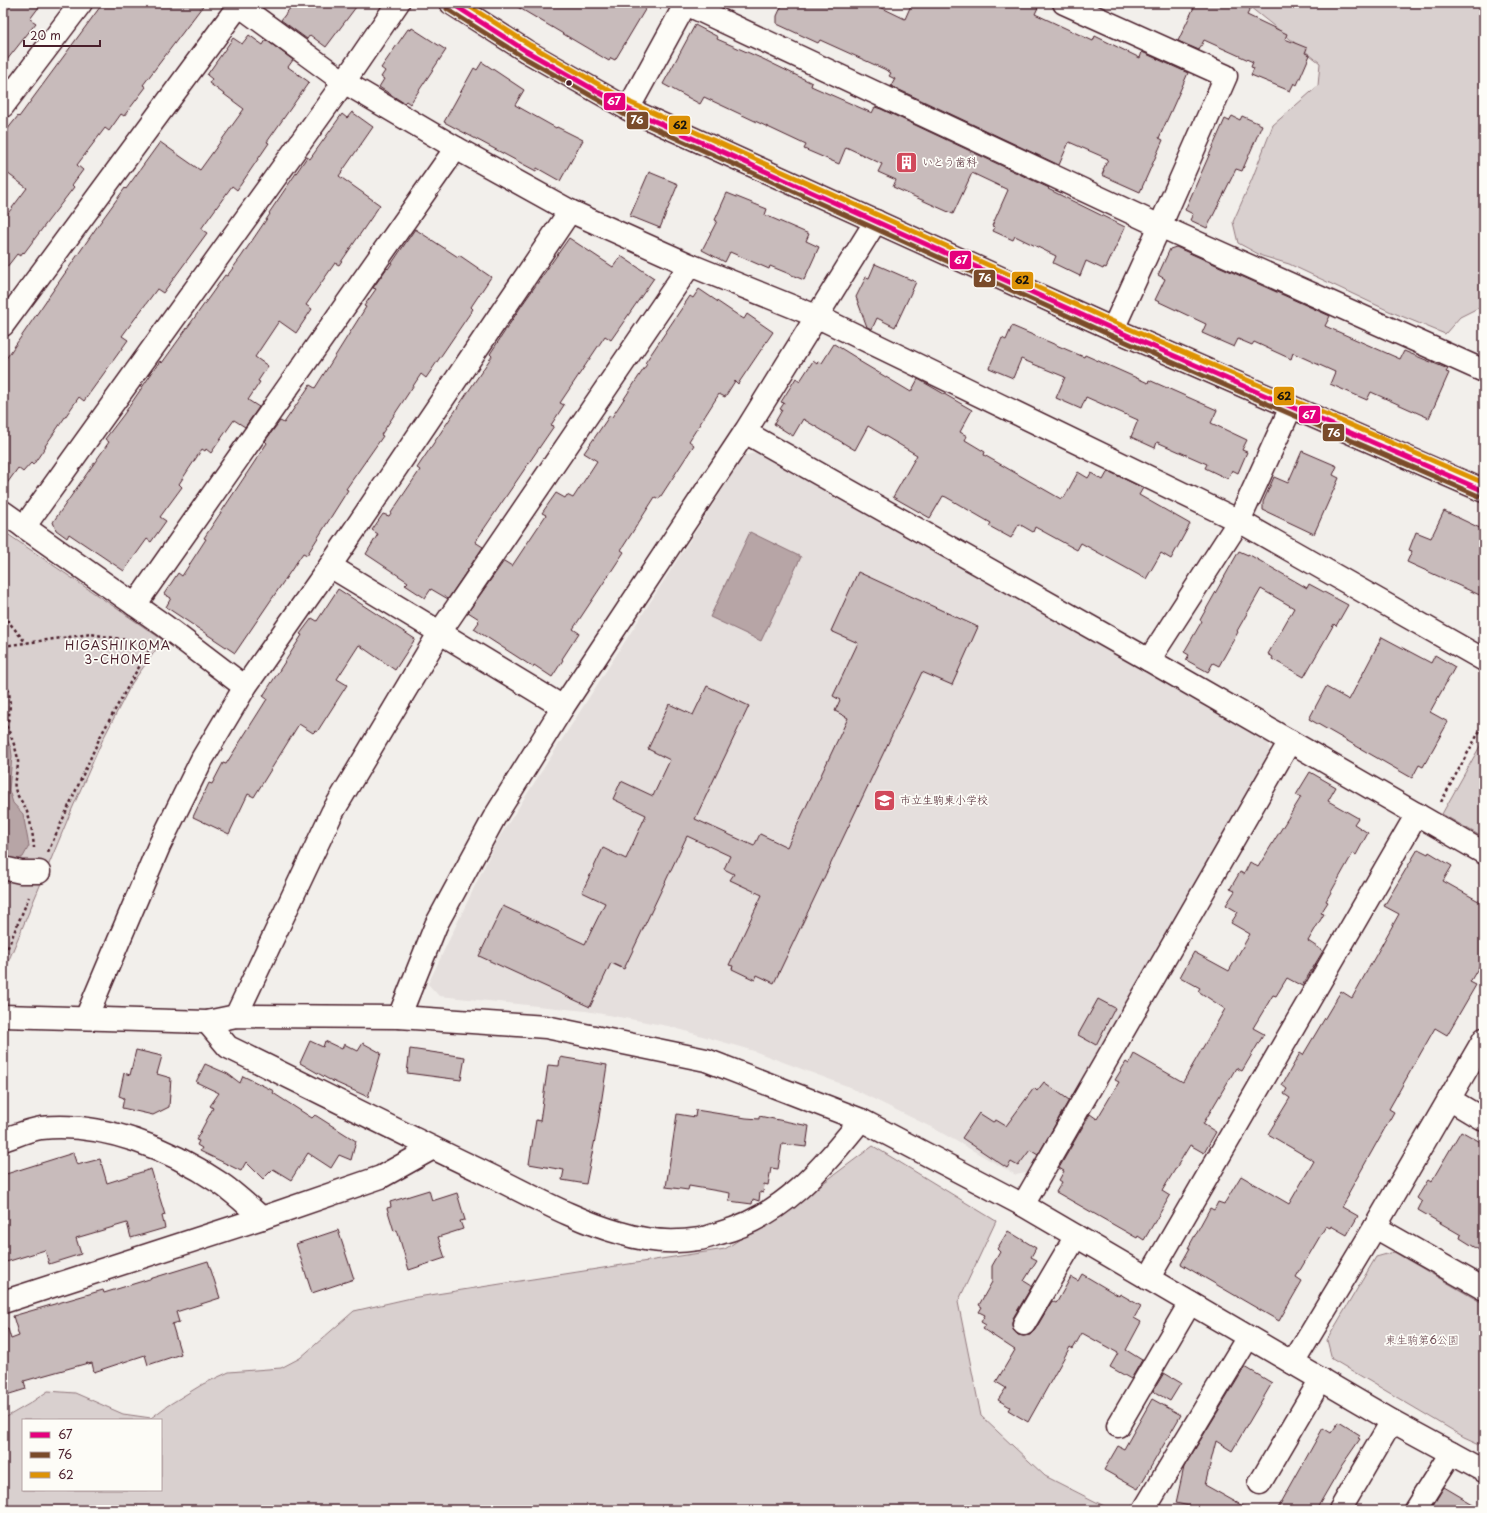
<svg xmlns="http://www.w3.org/2000/svg" width="1487" height="1513" font-family="'Playpen Sans','Klee One',sans-serif">
<style>
.built{fill:#e5dfdd}
.green{fill:#d9d0cf;stroke:#92787d;fill-rule:evenodd}
.water{fill:#b7a5a6;stroke:#8b6f75}
.building{fill:#c8bbbb;stroke:#4a1f2b}
.lines{fill:none;stroke-linecap:round;stroke-linejoin:round}
.minor-casing{stroke:#4a1f2b;stroke-width:25}
.path{stroke:#4a1f2b;stroke-width:2.5;stroke-dasharray:3 3;stroke-linecap:butt}
.minor{stroke:#fdfcf7;stroke-width:22}
.bus-1-casing{stroke:#fdfcf7;stroke-width:8}
.bus-2-casing{stroke:#fdfcf7;stroke-width:8}
.bus-3-casing{stroke:#fdfcf7;stroke-width:8}
.bus-1{stroke:#e5007d;stroke-width:5}
.bus-2{stroke:#7a4b2a;stroke-width:5}
.bus-3{stroke:#dd9206;stroke-width:5}
.bus-dot{fill:#4a1f2b;stroke:#fdfcf7;stroke-width:1.5}
.labels{text-anchor:middle;stroke-width:3.5;stroke-linejoin:round;paint-order:stroke}
.poi-label{font-size:11px;fill:#4a1f2b;stroke:#fdfcf7;text-anchor:start}
.park-label{font-size:11px;fill:#6e4b54;stroke:#fdfcf7}
.neighbourhood-label{font-size:12px;letter-spacing:1px;fill:#4a1f2b;stroke:#fdfcf7}
.line-badge{stroke:#fdfcf7;stroke-width:1.5}
.badge-label{font-size:11px;text-anchor:middle;font-weight:bold;fill:#fff}
.pale-badge-label{font-size:11px;text-anchor:middle;font-weight:bold;fill:#111}
</style>
<rect width="100%" height="100%" fill="#f2efeb"/>
<filter id="ink" filterUnits="userSpaceOnUse"><feTurbulence type="fractalNoise" baseFrequency=".025" numOctaves="2"/><feDisplacementMap in="SourceGraphic" scale="8" xChannelSelector="R" yChannelSelector="G"/><feConvolveMatrix kernelMatrix="1 2 1 2 8 2 1 2 1" color-interpolation-filters="sRGB"/></filter>
<g filter="url(#ink)">
<path class="built" d="M758,452l277,155 233,135 3,15 -241,415 -14,3 -83,-47 -86,-42 -93,-35 -86,-25 -82,-15 -147,-15 -11,-12 67,-140 249,-388z"/>
<g class="green">
<path d="M1245,3h239v302l-24,12 -15,17 -56,-23 -100,-47 -27,-8 -24,-13 -5,-21 19,-43 21,-54 45,-39 2,-23z"/>
<path d="M3,531l160,109 -31,43 -29,56 -31,70 -69,165z"/>
<path d="M1484,739v99l-42,-24z"/>
<path d="M873,1146l123,75 -38,81 23,114 64,60 67,34h-1109v-91l26,-15 19,-13 27,2 48,21 28,4 16,-12 36,-22 26,-12 52,-4 19,-10 54,-47 57,-13 314,-49 78,-51zM23,1420h138v70h-138z"/>
<path d="M1394,1252l90,52v142l-20,-9 -132,-78 -5,-19 49,-83z"/>
</g>
<g class="water">
<path d="M750,532l51,25 -40,84 -51,-24z"/>
<path d="M3,731l8,17 1,8 -3,34 4,13 10,11 6,32 -6,11 -7,3 -13,-3z"/>
</g>
<g class="building">
<path d="M3,3h39l-12,16 6,4 -33,42z"/>
<path d="M103,3h102l-62,82 3,2 -22,29 -3,-2 -12,17 -4,-3 -28,37 6,5 -11,15 2,2 -26,34 -24,32 -1,-1 -3,4 -3,-2 -14,18v-52l24,-32 -24,-18v-35l15,-19 1,1z"/>
<path d="M294,3h65l-33,44 -16,-12 -3,4 -26,-19z"/>
<path d="M511,3h138l-34,57 -4,-2 -2,3z"/>
<path d="M783,3h89l33,16 7,-16h128l-5,11 58,27 2,-5 45,22 2,-6 46,21 -29,65 4,2 -23,52 -38,-17 2,-5h-1l5,-11 -39,-17 -10,23 -168,-79 4,-7 -6,-3 2,-3 -7,-4 -64,-29 -2,3 -41,-19v-8z"/>
<path d="M1196,3h57l-6,12 40,19 -2,5 22,9 -2,5 5,2 -13,30 -3,-2 -4,8 -39,-16 3,-7 -3,-1 2,-5 -49,-22 -5,10 -21,-9z"/>
<path d="M695,25l23,12 -1,2 46,20 49,24 -1,3 61,27 3,-6 6,2 168,79 -1,1 77,38 -19,41 -2,-1 -1,2 -17,-8 -6,15 -27,-13 3,-7 -41,-20 -2,4 -20,-9 2,-4 -3,-1 16,-36 -36,-17 -19,41 -60,-27 3,-7 -18,-8 4,-8 -36,-17 -7,17 -35,-15 2,-4 -102,-48 -4,7 -37,-20z"/>
<path d="M412,28l34,22 -36,54 -4,-3 -2,2 -25,-16 5,-8 -3,-2 4,-6 -4,-3 27,-39 3,1z"/>
<path d="M249,35l14,10 3,-5 27,20 -5,7 21,15 -42,60 2,1 -32,47 -5,-4 -31,43 6,4 -44,60 -6,-4 -35,47 6,4 -44,61 -5,-4 -34,49h1l-13,19 -2,-2 -8,9 -5,-4 -15,21v-126l96,-139 26,-36 1,1 34,-47 40,28 44,-61 -35,-26 3,-4 -5,-4 26,-37 9,6z"/>
<path d="M482,62l42,28 -9,15 41,23 1,-1 26,13 -23,41 -23,-13 -1,3 -92,-49 30,-54 3,2z"/>
<path d="M352,112l21,15 -34,49 41,29 -41,60 -4,-2 -29,42 6,4 -16,24 -17,-12 -24,36 13,9 -10,15 2,1 -12,18 11,7 -14,20 -11,-7 -23,33 -5,-4 -1,2 -3,-2 -23,35 3,3 -22,30 6,4 -15,21 -4,-3 -23,32 -55,-37 -2,4 -11,-8 -3,-8 56,-80 -4,-3 19,-25 36,-53 2,2 63,-88 2,1 14,-19 29,-43 -1,-1 38,-56 3,2 32,-45 5,4z"/>
<path d="M1232,116l8,4 2,-4 20,9 -20,46 -6,-2 -29,59 -17,-8 3,-6 -8,-4 40,-91 4,2z"/>
<path d="M649,172l29,12 -18,44 -30,-12z"/>
<path d="M727,193l40,16 -2,6 44,19 -3,7 13,6 -15,33 -34,-14 -1,3 -39,-17 -5,10 -23,-12 15,-29 -2,-1z"/>
<path d="M415,229l43,28 1,-2 32,22 -20,30 2,2 -47,69 -5,-4 -40,61 2,1 -37,53 2,1 -41,65 -4,-2 -68,100 -69,-46 5,-9 -7,-4 14,-21 4,3 24,-37 -2,-1 63,-95 -2,-2 15,-20 4,2 26,-38 5,3 51,-81 -2,-1 12,-17 -3,-1 14,-20 1,1z"/>
<path d="M569,238l44,29 8,-11 33,22 -43,62 -6,-4 -45,67 4,2 -13,20 3,1 -79,116 8,5 -35,52 -17,-10 -6,9 -20,-13 3,-3 -42,-28 12,-20 -6,-4 11,-16 6,2 31,-46 -3,-2 75,-112 -2,-2 32,-49z"/>
<path d="M1176,247l154,69 -5,10 75,33 4,-8 44,18 -2,3 3,1 -20,45 -58,-26 -4,8 -37,-16 5,-12 -42,-19 -2,6 -37,-17 -2,3 -14,-6 -4,8 -32,-14 4,-9 -51,-24 10,-21 -7,-4 12,-26z"/>
<path d="M875,264l41,18 -21,45 -18,-9 -5,11 -5,-2 -11,-30 10,-20 3,1z"/>
<path d="M699,289l40,27 5,3 3,-5 26,18 -35,52 -3,-3 -10,16 -6,-3 -30,47 5,4 -35,54 -4,-2 -34,53 3,2 -51,77 6,4 -17,26 1,1 -11,17 -18,-12 -1,2 -59,-38 5,-7 -1,-1 1,-2 -11,-7 36,-51 8,5 34,-51 -4,-2 14,-20 9,5 2,-3 6,3 24,-37 -13,-8 26,-38 2,2 35,-53 -2,-1 45,-67 3,2z"/>
<path d="M1012,326l72,31 1,-2 63,28 1,-3 68,30 -6,13 36,17 -5,10 5,2 -9,21 -6,-3 -4,9 -23,-11 2,-4 -50,-22 -2,6 -24,-11 7,-17 -52,-23 -5,12 -25,-11 9,-21 -44,-18 -8,19 -24,-10 13,-30 4,2z"/>
<path d="M834,344l26,16 -1,1 52,31 7,-13 54,31 -12,22 7,4 -2,4 20,12 -1,3 77,44 1,-2 2,1 14,-26 10,6 3,-5 12,7 5,-9 35,17 -4,7 51,29 -19,35 -10,-6 -15,26 -65,-36 -4,7 -42,-23 -2,5 -14,-8 -8,14 -22,-12 2,-3 -45,-26 -3,-1 -13,22 -37,-21 24,-42 -49,-29 -13,24 -52,-31 -10,17 -19,-12 8,-14 -2,-1 4,-6 -3,-1 15,-24 4,3 13,-20 4,3 1,-3 4,2z"/>
<path d="M1302,451l35,15 -4,9 6,3 -25,56 -51,-24v-8l11,-25 14,6z"/>
<path d="M1444,511l40,19v67l-77,-35 5,-11 -3,-1 7,-18 15,6z"/>
<path d="M1239,551l9,4v-1l59,34 2,-4 39,21 -12,21 -2,-2 -30,53 -32,-18 1,-2 -5,-3 26,-46 -33,-19 -24,42 1,1 -19,34 -6,-3 -5,9 -22,-12 3,-5 -5,-3 18,-31 -2,-1z"/>
<path d="M858,572l120,55 -26,58 -30,-13 -148,311 -17,-8 -2,5 -23,-11 1,-3 -4,-1 33,-70 -32,-15 4,-6 -10,-5 6,-13 -43,-20 -63,133 -13,-6 -21,44 -111,-51 24,-50 82,38 20,-41 -23,-11 21,-44 23,11 20,-44 -33,-16 8,-18 32,15 17,-36 -22,-11 21,-45 24,11 14,-29 42,20 -54,113 59,27 6,-12 27,13 61,-129 -13,-7 5,-11 -7,-4 25,-53 -27,-12z"/>
<path d="M338,589l77,50 -20,31 -36,-25 -22,34 10,6 -30,47 -2,-1 -2,2 -14,-9 -45,73 -6,-3 -19,40 -36,-17 16,-34 3,1 11,-21 3,1 41,-65 -4,-3 39,-61 -2,-1 12,-16 5,3z"/>
<path d="M1382,637l49,26 4,-8 20,12 -25,45 18,10 -25,45 -4,-2 -7,13 -103,-59 17,-32 23,13z"/>
<path d="M1310,772l26,15 -8,14 30,17 -4,6 14,9 -12,22 -3,-2 -27,48 2,1 -7,11 3,1 -16,27 15,10 -21,35 -15,-8 -11,18 -3,-1 -20,33 11,6 -22,37 -6,-3 -33,56 13,8 -12,21 -14,-8 -28,46 8,5 -26,44 -6,-4 -1,2 -81,-46 6,-10 -3,-2 5,-9 -5,-3 31,-54 7,5 22,-37 -4,-2 11,-18 3,2 5,-10 49,28 42,-73 -27,-18 2,-3 -20,-11 14,-25 35,19 21,-37 -19,-11 7,-11 -12,-7 9,-14 -5,-2 10,-17 4,2 6,-12 8,5 43,-70 -5,-2z"/>
<path d="M1418,849l10,5 1,-2 23,14 -9,15 41,23v54l-14,24 6,3 -29,50 -12,-7 -46,81 5,3 -46,82 1,1 -7,12 16,9 -11,19 -16,-9 -1,2 -4,-2 -30,51 6,4 -23,40 -98,-57 9,-16h-2l22,-40 4,2 4,-8 6,2 17,-28 48,28 25,-43 -46,-27 22,-36 -6,-4 3,-5 -5,-4 18,-32 3,2 38,-64 11,7 47,-84 -15,-8z"/>
<path d="M1098,999l17,9 -19,37 -18,-10z"/>
<path d="M310,1041l13,6 2,-6 17,8 2,-5 14,7 5,-8 18,10 -13,44 -40,-18 -28,-16z"/>
<path d="M410,1049l55,8 -4,23 -54,-7z"/>
<path d="M136,1050l26,6 -5,18 14,4 -2,29 -16,8 -31,-7 2,-10 -5,-2 5,-23 6,2z"/>
<path d="M560,1057l47,8 -9,59 -12,60 -24,-4 2,-10 -35,-6 7,-44 4,1 8,-56 11,1z"/>
<path d="M205,1064l23,10 12,9 3,-7 31,15 -1,2 39,25 3,-3 41,26 -5,19 -12,-5 -8,13 -23,-15 -17,27 -18,-11 -10,10 -17,-17 -5,9 -41,-20 2,-3 -5,-3 2,-4 -3,-1 17,-32 -3,-2 9,-13 -23,-11z"/>
<path d="M1044,1082l25,18 -31,55 -8,-5 -12,16 -7,-4 -4,6 -45,-30 17,-25 14,9 3,-2 10,6 28,-38 3,3z"/>
<path d="M696,1110l50,8 13,1v-3l50,10 -3,21 -24,-3 -4,25 -7,-1 -3,17 -4,-1 -1,9 -3,-1 -1,9 -6,-2 -1,5 -23,-3 1,-8 -41,-7 -1,4 -22,-3 11,-73 18,3z"/>
<path d="M1461,1131l23,13v109l-24,-15 1,-3 -43,-25 4,-8 -5,-4 11,-18 3,2z"/>
<path d="M73,1153l4,12 23,-6 7,24 44,-14 14,46 -3,1 3,12 -34,10 -4,-15 -51,15 5,16 -32,10 -4,-14 -42,13v-88z"/>
<path d="M429,1190l3,11 25,-8 8,27 -5,1 3,8 -25,8 7,21 -36,12 -12,-40 -3,1 -7,-23 4,-1 -1,-5z"/>
<path d="M338,1230l16,49 -42,14 -16,-49z"/>
<path d="M1008,1231l28,17 -5,9 6,3 -13,21 8,5 -19,32 -1,6 1,6 5,5 5,1 7,-1 5,-5 17,-29 4,2 1,-1 14,-25 7,4 4,-7 37,22 1,-2 21,12 -7,12 7,4 -15,28 16,10 -11,19 -21,-12 8,-14 -36,-20 -9,16 -3,-2 -42,75 -20,-12 2,-3 -12,-7 8,-12 -10,-6 19,-32 -32,-21 3,-4 -5,-3 4,-7 -6,-3 3,-5 -3,-2 13,-23v-16l8,-14 -3,-3z"/>
<path d="M208,1261l12,37 -44,14 3,10 -7,2 9,30 -33,11 -3,-10 -51,17 -2,-9 -4,1v-1l-64,18 2,8 -23,7v-66l5,-1 3,10 8,-3 -6,-20 90,-26 1,3z"/>
<path d="M1245,1367l27,16 -40,68 -16,-10 -11,44 45,25h-43l-31,-7 8,-36z"/>
<path d="M1164,1373l17,10 -11,18 -17,-10z"/>
<path d="M1152,1399l29,16 -43,74 -34,-19 14,-24 6,3z"/>
<path d="M1339,1422l21,13 -2,3 2,1 -18,26 -26,45h-39l46,-82 8,5z"/>
<path d="M1444,1487l39,23h-53z"/>
</g>
<g class="lines">
<defs>
<g id="minor">
<path d="M236,3l108,79 112,66 114,63 120,54 126,51 423,205 245,139"/>
<path d="M451,3l75,48 102,58 485,220 371,162"/>
<path d="M684,3l476,223 324,145"/>
<path d="M1064,3l162,73 -66,150 -47,103"/>
<path d="M3,106l78,-103"/>
<path d="M628,109l58,-106"/>
<path d="M3,325l236,-320"/>
<path d="M745,432l404,228 335,193"/>
<path d="M3,512l162,114 80,61"/>
<path d="M24,527l320,-445 54,-79"/>
<path d="M330,566l233,141"/>
<path d="M135,605l321,-457"/>
<path d="M1149,660l90,-139 52,-114"/>
<path d="M3,868l18,4h18"/>
<path d="M3,1016l204,6 29,-6 163,1 147,10 160,33 155,60 162,85 369,216 92,50"/>
<path d="M236,1016l96,-203 108,-181 250,-367"/>
<path d="M399,1017l37,-92 58,-107 69,-111 182,-275 131,-211"/>
<path d="M86,1018l73,-172 43,-87 43,-72 85,-121 240,-355"/>
<path d="M207,1022l21,25c86,42 171,85 257,126 44,21 88,47 135,60 25,8 54,10 79,6 7,-1 14,-4 21,-6 63,-17 101,-64 141,-113"/>
<path d="M1449,1099l35,21"/>
<path d="M3,1140c12,-4 25,-10 38,-12 61,-7 129,21 179,55 15,10 28,23 42,35"/>
<path d="M1023,1205l267,-464"/>
<path d="M1375,1227l109,62"/>
<path d="M1148,1279l269,-465"/>
<path d="M3,1302l259,-84 119,-41 52,-29"/>
<path d="M1024,1324l52,-88"/>
<path d="M1293,1363l82,-136 109,-188"/>
<path d="M1118,1426l72,-123"/>
<path d="M1260,1483l61,-104"/>
<path d="M1144,1510l104,-173"/>
<path d="M1340,1510l52,-89"/>
<path d="M1415,1510l36,-57"/>
</g>
</defs>
<use href="#minor" class="minor-casing"/>
<g class="path">
<path d="M3,615l23,28"/>
<path d="M3,646l88,-12 54,9"/>
<path d="M3,685c2,1 4,2 5,4 3,7 2,29 -1,35"/>
<path d="M3,721c5,5 16,34 15,42 0,8 -5,17 -3,25 1,8 8,14 11,21 5,13 7,26 8,39"/>
<path d="M1441,802l43,-79"/>
<path d="M48,852l52,-115 36,-65 16,-26"/>
<path d="M3,959l26,-62"/>
</g>
<use href="#minor" class="minor"/>
<defs>
<path id="bus-1" d="M451,3l75,48 102,58 485,220 371,162"/>
<path id="bus-2" d="M447,9l76,48 102,58 485,220 371,162"/>
<path id="bus-3" d="M464,3l66,42 101,58 485,220 368,160"/>
</defs>
<use href="#bus-1" class="bus-1-casing"/>
<use href="#bus-2" class="bus-2-casing"/>
<use href="#bus-3" class="bus-3-casing"/>
<use href="#bus-1" class="bus-1"/>
<use href="#bus-2" class="bus-2"/>
<use href="#bus-3" class="bus-3"/>
</g>
</g>
<defs>
<symbol id="building-square" viewBox="-11 -11 22 22"><rect x="-9" y="-9" width="18" height="18" rx="4" fill="#d1495b" stroke="#fdfcf7"/><path d="M-4-6H4V6H1V3H-1V6H-4ZM-2.5-4.3h1.7v1.8h-1.7ZM.8-4.3h1.7v1.8H.8ZM-2.5-1h1.7V.8h-1.7ZM.8-1h1.7V.8H.8Z" fill="#fff"/></symbol>
<symbol id="school-square" viewBox="-11 -11 22 22"><rect x="-9" y="-9" width="18" height="18" rx="4" fill="#d1495b" stroke="#fdfcf7"/><path d="M0-5L7-2L0 1L-7-2ZM-4 1L0 2.5L4 1V4Q0 6-4 4Z" fill="#fff"/></symbol>
</defs>
<g fill-rule="evenodd">
<use href="#building-square" x="894" y="150" width="25" height="25"/>
<use href="#school-square" x="872" y="788" width="25" height="25"/>
</g>
<circle class="bus-dot" cx="569" cy="83" r="3.5"/>
<g class="labels">
<g class="poi-label">
<text x="922" y="166">いとう歯科</text>
<text x="900" y="804">市立生駒東小学校</text>
</g>
<g class="park-label">
<text x="1422" y="1344">東生駒第6公園</text>
</g>
<g class="neighbourhood-label">
<text x="118" y="650">HIGASHIIKOMA<tspan x="118" dy="14">3-CHOME</tspan></text>
</g>
</g>
<g class="line-badge">
<rect x="603" y="92" width="23" height="19" rx="4" fill="#e5007d"/>
<rect x="626" y="111" width="23" height="19" rx="4" fill="#7a4b2a"/>
<rect x="668" y="115" width="23" height="20" rx="4" fill="#dd9206"/>
<rect x="949" y="250" width="23" height="20" rx="4" fill="#e5007d"/>
<rect x="973" y="269" width="23" height="19" rx="4" fill="#7a4b2a"/>
<rect x="1011" y="271" width="23" height="19" rx="4" fill="#dd9206"/>
<rect x="1273" y="386" width="22" height="20" rx="4" fill="#dd9206"/>
<rect x="1298" y="405" width="23" height="19" rx="4" fill="#e5007d"/>
<rect x="1322" y="423" width="23" height="19" rx="4" fill="#7a4b2a"/>
</g>
<g class="badge-label">
<text x="614" y="105">67</text>
<text x="637" y="124">76</text>
<text x="961" y="264">67</text>
<text x="985" y="282">76</text>
<text x="1309" y="419">67</text>
<text x="1334" y="437">76</text>
</g>
<g class="pale-badge-label">
<text x="680" y="129">62</text>
<text x="1022" y="284">62</text>
<text x="1284" y="400">62</text>
</g>
<rect width="1487" height="1513" fill="none" stroke="#fdfcf7" stroke-width="16"/>
<rect x="8" y="8" width="1471" height="1497" fill="none" stroke="#4a1f2b" stroke-width="1.5" filter="url(#ink)"/>
<rect x="22" y="1419" width="140" height="72" fill="#fdfcf7" stroke="#b5a4a5"/>
<rect x="30" y="1432" width="20" height="6" fill="#e5007d" stroke="#b5a4a5"/>
<text x="58" y="1439" font-size="12" fill="#4a1f2b">67</text>
<rect x="30" y="1452" width="20" height="6" fill="#7a4b2a" stroke="#b5a4a5"/>
<text x="58" y="1459" font-size="12" fill="#4a1f2b">76</text>
<rect x="30" y="1472" width="20" height="6" fill="#dd9206" stroke="#b5a4a5"/>
<text x="58" y="1479" font-size="12" fill="#4a1f2b">62</text>
<path d="M24 40v6h76v-6" fill="none" stroke="#4a1f2b" stroke-width="2"/>
<text x="30" y="40" font-size="12" fill="#4a1f2b" stroke="#fdfcf7" stroke-width="3" paint-order="stroke">20 m</text>
</svg>
